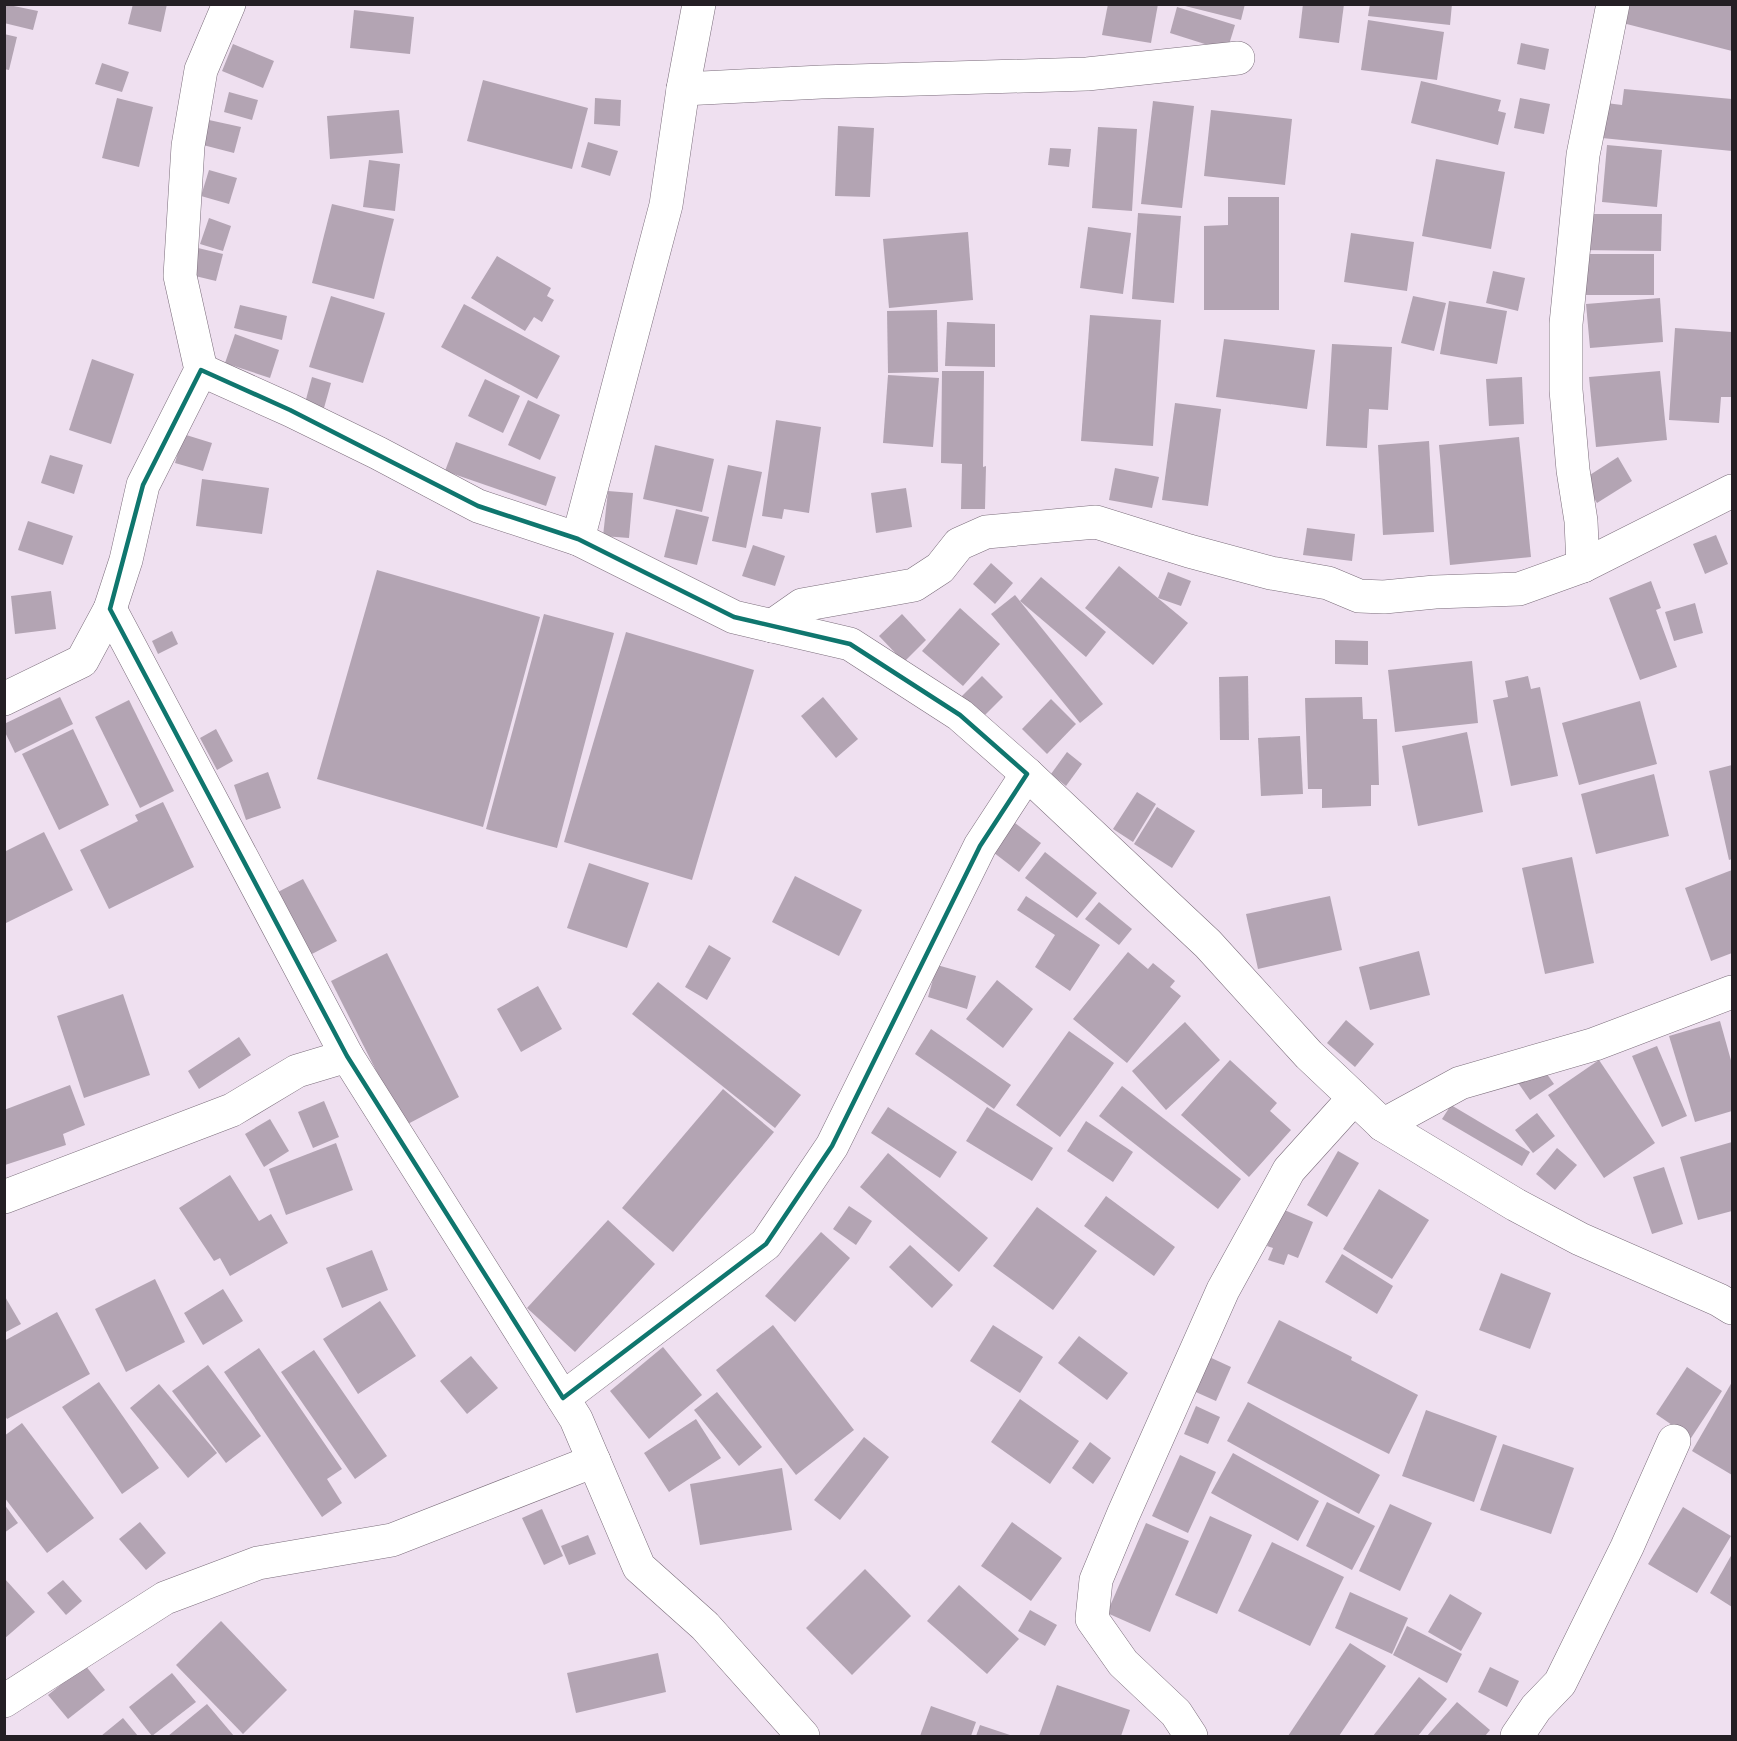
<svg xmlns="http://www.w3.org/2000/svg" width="1737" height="1741" font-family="Poppins,sans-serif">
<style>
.building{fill:#b3a4b3}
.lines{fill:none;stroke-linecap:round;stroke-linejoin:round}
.minor-casing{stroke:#7b6d7b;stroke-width:34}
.minor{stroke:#fff;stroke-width:33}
.marked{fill:none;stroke:#0f766e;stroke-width:4.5;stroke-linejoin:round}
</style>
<rect width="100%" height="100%" fill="#efe0f0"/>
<g class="building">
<path d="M4,4l34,7 -5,19 -29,-7z"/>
<path d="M133,4h34l-6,28 -33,-8z"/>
<path d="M1108,4h50l-7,39 -49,-8z"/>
<path d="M1177,4h68l-4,16z"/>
<path d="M1303,4h41l-5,39 -40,-5z"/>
<path d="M1370,4h82l-2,21 -82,-9z"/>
<path d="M1615,4l117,2v45l-121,-31z"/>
<path d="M1177,7l58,18 -8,26 -57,-18z"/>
<path d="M354,10l60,7 -4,37 -60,-6z"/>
<path d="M1368,20l76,12 -7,48 -76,-10z"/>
<path d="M4,34l13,3 -8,33 -5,-1z"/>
<path d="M1521,43l28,6 -4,21 -28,-6z"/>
<path d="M233,44l41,17 -11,27 -41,-17z"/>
<path d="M102,63l27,9 -7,20 -27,-8z"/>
<path d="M483,80l105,28 -16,61 -105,-28z"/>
<path d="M1421,81l80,19 -3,11 8,2 -8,32 -87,-22z"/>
<path d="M1624,89l108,10v52l-130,-13 4,-35 16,2z"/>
<path d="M229,92l29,8 -6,20 -28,-8z"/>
<path d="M117,98l36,9 -14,60 -37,-9z"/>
<path d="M595,98l26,2 -1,26 -26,-2z"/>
<path d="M1520,98l30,6 -6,30 -30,-6z"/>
<path d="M1153,101l41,5 -12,102 -41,-4z"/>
<path d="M399,110l4,43 -73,6 -3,-43z"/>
<path d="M1211,110l81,9 -7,66 -81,-9z"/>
<path d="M209,120l32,7 -7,26 -31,-8z"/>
<path d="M838,126l36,2 -4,69 -35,-1z"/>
<path d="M1098,127l39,2 -5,82 -40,-3z"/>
<path d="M588,142l30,9 -8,25 -29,-9z"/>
<path d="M1607,145l55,5 -5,57 -55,-5z"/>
<path d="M1050,148l21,1 -2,18 -21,-2z"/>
<path d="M1436,159l69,13 -14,77 -69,-13z"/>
<path d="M369,160l31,4 -5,47 -32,-4z"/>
<path d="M209,170l28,8 -8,26 -28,-8z"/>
<path d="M1228,197h51v113h-75v-84l24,-1z"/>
<path d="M332,204l62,15 -20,80 -62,-16z"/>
<path d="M1138,213l43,3 -7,87 -42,-4z"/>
<path d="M1579,214h83l-1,37 -83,-1z"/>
<path d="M209,218l22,8 -8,25 -23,-7z"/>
<path d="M1088,227l43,6 -8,61 -43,-6z"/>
<path d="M968,232l5,68 -84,8 -6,-69z"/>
<path d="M1351,233l63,9 -7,49 -63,-9z"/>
<path d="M198,248l25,6 -7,27 -25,-6z"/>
<rect x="1585" y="254" width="69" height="41"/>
<path d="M497,256l54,32 -4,8 7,4 -12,22 -8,-5 -9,14 -54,-33z"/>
<path d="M1493,271l32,7 -7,33 -32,-8z"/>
<path d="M331,296l54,17 -22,70 -54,-16z"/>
<path d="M1413,296l33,7 -12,48 -33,-8z"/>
<path d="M1660,298l3,44 -73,6 -4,-44z"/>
<path d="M1449,301l58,10 -10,53 -57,-10z"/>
<path d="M464,304l96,52 -23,43 -96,-52z"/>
<path d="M240,305l47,11 -5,24 -48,-12z"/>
<path d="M937,310l1,62 -50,1 -1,-62z"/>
<path d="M1090,315l71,5 -8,126 -72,-5z"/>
<path d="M947,322l48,2v43l-50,-1z"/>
<path d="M1675,328l57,4v65h-11l-2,26 -50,-3z"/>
<path d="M235,334l44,16 -9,28 -45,-15z"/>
<path d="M1224,339l91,11 -8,59 -91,-12z"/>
<path d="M1332,344l60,3 -4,63 -19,-1 -2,39 -41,-2z"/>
<path d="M92,359l42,15 -23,70 -42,-14z"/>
<path d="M942,371h42l-1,96 3,-1 -1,43h-24l1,-45 -21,-1z"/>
<path d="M1660,371l7,69 -71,7 -7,-70z"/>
<path d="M888,375l51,3 -6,69 -50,-4z"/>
<path d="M312,377l19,6 -7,25 -19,-5z"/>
<path d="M1522,377l2,47 -35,2 -3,-47z"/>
<path d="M485,379l35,17 -17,37 -35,-17z"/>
<path d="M528,400l32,15 -20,45 -32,-15z"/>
<path d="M1175,403l46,6 -13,97 -46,-6z"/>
<path d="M776,420l45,7 -12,86 -25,-4 -2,10 -20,-3z"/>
<path d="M183,434l29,9 -9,28 -28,-8z"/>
<path d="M1519,437l12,120 -81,8 -11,-120z"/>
<path d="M1429,441l5,91 -51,3 -5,-90z"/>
<path d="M456,442l100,35 -10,29 -101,-35z"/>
<path d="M655,445l59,14 -12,53 -59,-13z"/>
<path d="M50,455l33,10 -9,29 -33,-11z"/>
<path d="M1618,457l14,24 -35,22 -15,-23z"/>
<path d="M728,465l34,7 -16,76 -34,-7z"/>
<path d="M1115,468l44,9 -7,31 -43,-8z"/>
<path d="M202,479l67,9 -7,46 -66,-8z"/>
<path d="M906,488l6,39 -36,6 -5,-40z"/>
<path d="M608,491l25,2 -4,45 -26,-2z"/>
<path d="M676,509l33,8 -12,48 -33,-8z"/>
<path d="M28,521l45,15 -10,29 -45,-15z"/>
<path d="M1307,528l48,6 -3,27 -49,-6z"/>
<path d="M1716,535l12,29 -23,10 -12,-30z"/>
<path d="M753,545l32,11 -10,30 -33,-10z"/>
<path d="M991,563l22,20 -18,21 -22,-20z"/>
<path d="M1119,566l69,57 -35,42 -68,-57z"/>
<path d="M377,570l163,47 -57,210 -166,-48z"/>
<path d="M1168,572l23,9 -10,25 -23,-8z"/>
<path d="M1041,577l65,55 -20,25 -66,-56z"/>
<path d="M1651,581l10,27 -5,2 21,57 -37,13 -31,-82z"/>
<path d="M51,591l5,38 -41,5 -4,-38z"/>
<path d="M1015,595l88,109 -23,19 -89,-109z"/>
<path d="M1695,603l8,30 -29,8 -9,-29z"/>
<path d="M960,608l40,36 -37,42 -41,-35z"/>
<path d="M544,614l70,19 -57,215 -71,-19z"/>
<path d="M902,614l24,26 -22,22 -25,-26z"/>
<path d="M172,631l6,13 -20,10 -6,-13z"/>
<path d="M626,632l128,38 -62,210 -128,-38z"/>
<path d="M1335,640l33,1v24l-33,-1z"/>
<path d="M1472,661l6,62 -83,9 -7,-62z"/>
<path d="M982,676l21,21 -25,25 -21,-21z"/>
<path d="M1248,676l1,64h-29l-1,-63z"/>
<path d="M1528,676l3,13 9,-2 18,89 -47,10 -18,-86 15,-3 -3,-16z"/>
<path d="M60,697l13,27 -58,29 -11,-23v-6z"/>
<path d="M823,697l35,42 -22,19 -35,-42z"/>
<path d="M1362,697l1,22h14l2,66h-8v21l-49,2v-19h-14l-3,-91z"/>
<path d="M1051,699l25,25 -29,30 -25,-25z"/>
<path d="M129,700l45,91 -34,17 -45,-91z"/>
<path d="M1640,701l17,63 -78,21 -17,-62z"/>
<path d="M73,729l36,76 -50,25 -37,-76z"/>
<path d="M216,729l17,32 -16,9 -17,-32z"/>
<path d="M1467,732l16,80 -65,14 -16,-80z"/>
<path d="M1300,736l3,58 -42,2 -3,-58z"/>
<path d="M1067,752l15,12 -16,22 -15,-12z"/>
<path d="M1732,765v94l-3,1 -20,-89z"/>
<path d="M268,772l13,36 -35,12 -12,-35z"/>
<path d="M1654,774l15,62 -73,18 -15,-60z"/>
<path d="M1137,792l19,12 -23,38 -20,-13z"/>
<path d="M163,802l31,65 -85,42 -29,-59 58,-29 -3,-6z"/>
<path d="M1157,807l38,24 -23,37 -38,-24z"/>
<path d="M1011,820l30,23 -22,29 -30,-23z"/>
<path d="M44,832l29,58 -69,34v-72z"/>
<path d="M1045,852l52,41 -20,25 -52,-40z"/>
<path d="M1572,857l22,106 -49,11 -23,-106z"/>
<path d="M589,863l60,20 -22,65 -60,-20z"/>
<path d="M1732,870v83l-21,8 -26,-73z"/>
<path d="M795,876l67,34 -23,46 -67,-34z"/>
<path d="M303,879l34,62 -27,14 -34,-62z"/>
<path d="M1026,896l74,49 -30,46 -35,-24 20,-32 -38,-25z"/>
<path d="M1330,896l12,54 -84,19 -12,-55z"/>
<path d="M1099,902l33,27 -13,16 -34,-26z"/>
<path d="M709,945l22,13 -24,42 -22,-13z"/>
<path d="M1419,951l11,44 -60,15 -11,-43z"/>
<path d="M1128,952l20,17 5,-6 22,18 -5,6 11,9 -54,67 -54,-44z"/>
<path d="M387,953l72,144 -55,29 -73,-145z"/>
<path d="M937,965l39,11 -9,33 -39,-12z"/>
<path d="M997,980l36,29 -30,39 -37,-29z"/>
<path d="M658,982l143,113 -26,33 -143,-114z"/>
<path d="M538,986l24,43 -41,23 -24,-43z"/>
<path d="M123,994l27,81 -66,23 -27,-82z"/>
<path d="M1346,1020l28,24 -19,23 -28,-24z"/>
<path d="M1720,1021l12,43v47l-37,11 -26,-86z"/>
<path d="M1185,1022l35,38 -54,50 -34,-39z"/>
<path d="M931,1029l80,56 -17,24 -79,-55z"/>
<path d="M1069,1031l45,32 -54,74 -44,-32z"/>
<path d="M239,1037l12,18 -52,34 -11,-18z"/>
<path d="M1657,1046l30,70 -25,11 -30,-71z"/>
<path d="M1230,1060l47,43 -7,8 21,19 -42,47 -68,-62z"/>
<path d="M1599,1060l56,83 -51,35 -56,-83z"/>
<path d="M1540,1064l14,20 -24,16 -14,-20z"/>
<path d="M70,1085l15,40 -22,9 3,11 -61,20 -1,-55z"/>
<path d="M1122,1086l119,93 -23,30 -119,-93z"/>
<path d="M723,1089l51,43 -101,120 -51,-44z"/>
<path d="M324,1101l15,36 -26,11 -15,-36z"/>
<path d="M1451,1105l79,47 -8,14 -80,-47z"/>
<path d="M888,1107l69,45 -17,26 -69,-45z"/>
<path d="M987,1107l66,41 -21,33 -66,-40z"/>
<path d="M1537,1113l18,23 -22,17 -18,-23z"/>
<path d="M270,1119l19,32 -25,16 -19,-33z"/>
<path d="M1086,1121l47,31 -20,30 -46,-31z"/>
<path d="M1732,1142v69l-34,9 -18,-63z"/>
<path d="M336,1143l17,47 -67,25 -17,-46z"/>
<path d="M1557,1148l20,17 -22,25 -19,-16z"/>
<path d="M1338,1151l21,12 -32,54 -20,-12z"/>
<path d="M888,1153l100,85 -29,34 -99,-85z"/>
<path d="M1664,1167l19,57 -31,10 -19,-57z"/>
<path d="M230,1175l29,46 12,-7 17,29 -58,33 -10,-18 -6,3 -35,-53z"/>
<path d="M1379,1189l50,31 -37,59 -49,-30z"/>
<path d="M1106,1196l69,51 -21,29 -70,-50z"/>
<path d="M849,1206l23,15 -16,24 -23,-16z"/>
<path d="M1037,1207l60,44 -44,59 -60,-44z"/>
<path d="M1282,1209l31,13 -15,36 -10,-4 -4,11 -16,-5 5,-12 -6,-2z"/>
<path d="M608,1220l47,44 -80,88 -48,-44z"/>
<path d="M821,1232l29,26 -55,64 -30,-26z"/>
<path d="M910,1245l43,40 -21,23 -43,-41z"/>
<path d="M372,1250l16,40 -46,18 -16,-40z"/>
<path d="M1342,1254l51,32 -16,28 -52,-32z"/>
<path d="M1501,1273l50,20 -21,56 -51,-19z"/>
<path d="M155,1279l30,63 -59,30 -31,-63z"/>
<path d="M223,1289l20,32 -40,24 -19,-32z"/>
<path d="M4,1295l17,29 -17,9z"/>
<path d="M380,1301l36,55 -58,38 -35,-55z"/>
<path d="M57,1312l33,62 -83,45 -3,-5v-73z"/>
<path d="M1279,1320l73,37 -1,3 67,35 -29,59 -142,-71z"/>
<path d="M773,1325l81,105 -58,45 -80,-105z"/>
<path d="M993,1325l50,32 -23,36 -50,-32z"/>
<path d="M1079,1336l49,37 -21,27 -49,-37z"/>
<path d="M663,1347l39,48 -53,44 -39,-48z"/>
<path d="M259,1348l83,121 -15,10 15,24 -20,14 -98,-145z"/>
<path d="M314,1350l73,106 -32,23 -74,-107z"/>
<path d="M1205,1355l26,12 -15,34 -27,-12z"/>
<path d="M471,1356l27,32 -31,26 -27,-33z"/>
<path d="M208,1365l53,71 -35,27 -54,-72z"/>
<path d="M1687,1367l35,24 -31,47 -35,-24z"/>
<path d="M99,1382l60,86 -37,26 -60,-87z"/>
<path d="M1732,1382v93l-40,-24z"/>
<path d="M159,1384l58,69 -29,25 -58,-70z"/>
<path d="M717,1392l45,55 -23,19 -45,-56z"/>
<path d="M1020,1399l59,42 -29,43 -59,-42z"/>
<path d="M1248,1402l132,73 -21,39 -132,-73z"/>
<path d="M1196,1406l24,11 -12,27 -24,-10z"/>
<path d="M1426,1410l71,26 -23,66 -72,-26z"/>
<path d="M696,1419l25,39 -52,34 -25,-39z"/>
<path d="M22,1423l72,95 -47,35 -43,-56v-61z"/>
<path d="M864,1437l25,20 -49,63 -26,-20z"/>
<path d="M1090,1442l21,16 -18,26 -21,-16z"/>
<path d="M1503,1444l71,24 -23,66 -71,-24z"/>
<path d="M1233,1453l86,48 -21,40 -87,-48z"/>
<path d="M1180,1455l36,17 -28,61 -36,-17z"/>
<path d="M782,1468l10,62 -92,15 -10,-61z"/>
<path d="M1327,1502l48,24 -23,44 -46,-24z"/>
<path d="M4,1504l14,19 -14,10z"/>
<path d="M1390,1504l42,19 -32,68 -41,-20z"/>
<path d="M1683,1507l48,29 -34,57 -49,-29z"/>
<path d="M542,1509l21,47 -19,9 -22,-47z"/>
<path d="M1210,1516l42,19 -35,79 -42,-19z"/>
<path d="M140,1522l26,31 -20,17 -27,-31z"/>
<path d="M1012,1522l50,36 -31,43 -50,-35z"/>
<path d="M1146,1523l43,18 -39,91 -43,-19z"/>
<path d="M588,1535l8,19 -27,11 -8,-19z"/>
<path d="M1272,1542l72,35 -34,69 -72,-35z"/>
<path d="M1732,1554v53l-22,-14z"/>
<path d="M865,1569l46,47 -59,59 -46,-47z"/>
<path d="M4,1578l31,34 -31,27z"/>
<path d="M63,1580l19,21 -16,14 -19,-22z"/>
<path d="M959,1585l60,54 -32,35 -60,-53z"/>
<path d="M1350,1592l58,26 -16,36 -57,-26z"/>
<path d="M1450,1594l32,19 -21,38 -33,-19z"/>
<path d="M1030,1610l27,15 -12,21 -27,-15z"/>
<path d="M221,1621l66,69 -44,44 -67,-69z"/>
<path d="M1407,1626l55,28 -15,29 -54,-28z"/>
<path d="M1350,1643l36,23 -47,70h-51z"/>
<path d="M658,1653l8,39 -90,21 -9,-40z"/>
<path d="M85,1665l20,25 -37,29 -20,-24z"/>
<path d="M1490,1667l29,14 -12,26 -29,-15z"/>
<path d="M172,1673l24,29 -44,34 -23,-29z"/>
<path d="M1419,1677l28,22 -29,37h-45z"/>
<path d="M1057,1685l73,25 -9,26h-82z"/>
<path d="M1457,1702l33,28 -5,6h-58z"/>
<path d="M207,1704l27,32h-66z"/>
<path d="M931,1706l45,16 -5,14h-51z"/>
<path d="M123,1718l15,18h-37z"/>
<path d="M980,1725l33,11h-37z"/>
</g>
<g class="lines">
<defs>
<g id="minor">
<path d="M683,89l138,-7 266,-8 151,-16"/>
<path d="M201,370l89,40 88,43 100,53 100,33 156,78 116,27 110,71 67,59 181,170 101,111 74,70 133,80 64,34 139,61 13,8"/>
<path d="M578,539l88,-334 17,-116 16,-85"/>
<path d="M1583,566l-2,-45 -8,-51 -7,-80v-66l17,-169 30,-151"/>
<path d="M110,609l237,447 229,363 63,148 66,59 98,110"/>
<path d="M772,626l30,-21 112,-20 26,-17 19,-24 27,-12 110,-10 93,29 82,22 57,10 31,13 25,1 51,-5 84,-3 64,-23 149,-75"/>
<path d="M4,699l78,-38 28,-52 16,-49 17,-75 58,-115 -21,-94 8,-130 13,-76 28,-66"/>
<path d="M1383,1125l77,-42 135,-39 137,-52"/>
<path d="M4,1197l228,-87 65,-39 50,-15"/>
<path d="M563,1398l203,-154 66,-98 148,-300 47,-72"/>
<path d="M4,1701l161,-103 93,-35 134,-23 202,-79"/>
<path d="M1191,1736l-15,-23 -53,-50 -31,-44 4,-39 27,-65 100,-225 66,-120 65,-72"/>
<path d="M1517,1736l19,-28 24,-25 67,-136 47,-106"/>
</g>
</defs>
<use href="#minor" class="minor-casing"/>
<use href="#minor" class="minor"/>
</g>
<path class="marked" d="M201,370l89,40 188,96 100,33 156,78 116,27 110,71 67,59 -47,72 -148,300 -66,98 -203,154 -216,-342 -237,-447 33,-124z"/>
<rect width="1737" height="1741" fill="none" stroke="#241f24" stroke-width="12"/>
</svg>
